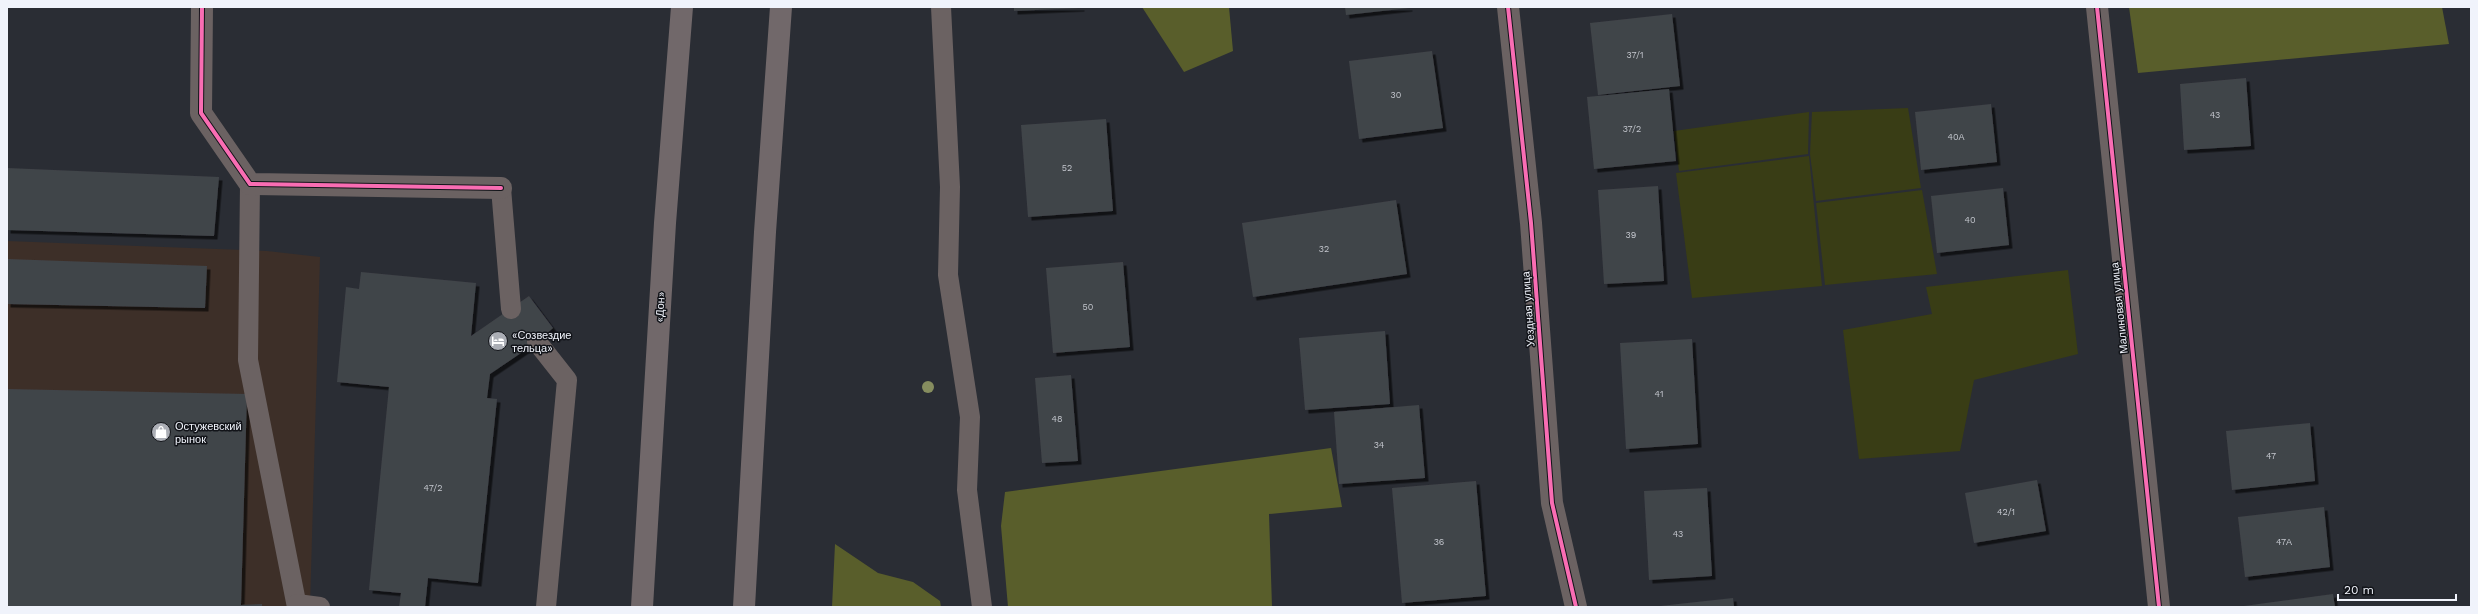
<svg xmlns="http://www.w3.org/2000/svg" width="2478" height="614" font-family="'Work Sans',sans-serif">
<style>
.commercial{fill:#3d2f28}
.green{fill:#393d15}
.forest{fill:#595e2b}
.building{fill:#414449;filter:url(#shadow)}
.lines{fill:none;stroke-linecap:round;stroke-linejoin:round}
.lane{stroke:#6b6262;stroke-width:20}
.street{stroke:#6b6262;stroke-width:22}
.highway{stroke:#71686a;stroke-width:22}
.cycleway-casing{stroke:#121419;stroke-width:6}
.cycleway{stroke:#f96db3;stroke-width:4}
.tree{fill:#868d5f}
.labels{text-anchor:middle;stroke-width:3;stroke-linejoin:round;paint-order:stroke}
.number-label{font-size:9px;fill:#c4c7ce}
.street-label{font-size:11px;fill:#f0f3fb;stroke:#121419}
.poi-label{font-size:11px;fill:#f0f3fb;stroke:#121419;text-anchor:start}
</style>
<defs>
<filter id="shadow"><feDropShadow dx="3.5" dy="3.5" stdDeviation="0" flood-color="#0009"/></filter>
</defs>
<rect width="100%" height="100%" fill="#2a2d34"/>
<path class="commercial" d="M7,241l260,10 53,6 -10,350h-303z"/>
<g class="green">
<path d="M1908,108l13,80 -105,13 -6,-47 2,-42z"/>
<path d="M1809,112l-1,42 -129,17 -5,-40z"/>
<path d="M1809,156l13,130 -130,12 -16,-125z"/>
<path d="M1922,190l15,84 -112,11 -9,-82z"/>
<path d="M2068,270l10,84 -104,26 -14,71 -101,8 -16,-129 89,-16 -6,-27z"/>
</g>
<g class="forest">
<path d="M1142,7h87l4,44 -49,21z"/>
<path d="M2129,7h313l7,37 -311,29z"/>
<path d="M1331,448l11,59 -73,7 3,93h-264l-7,-81 4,-34z"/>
<path d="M835,544l43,29 35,9 27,19 1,6h-109z"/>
</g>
<g class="building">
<path d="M1014,7h67v1l-67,3z"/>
<path d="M1345,7h64v1l-63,7z"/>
<path d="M1672,14l8,72 -82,9 -8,-72z"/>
<path d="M1432,51l11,77 -84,11 -10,-78z"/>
<path d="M2246,78l5,68 -67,4 -4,-66z"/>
<path d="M1669,89l7,72 -82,8 -7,-72z"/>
<path d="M1991,104l6,58 -76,8 -6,-58z"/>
<path d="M1106,119l7,92 -85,6 -7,-92z"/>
<path d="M7,168l212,9 -5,59 -207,-6z"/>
<path d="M1658,186l6,95 -60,3 -6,-94z"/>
<path d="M2003,188l6,57 -72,8 -6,-57z"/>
<path d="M1396,200l11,74 -154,23 -11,-74z"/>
<path d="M7,259l200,7 -2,42 -198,-4z"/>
<path d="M1123,262l7,85 -77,6 -7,-85z"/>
<path d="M361,272l115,11 -5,53 58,-40 24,32 -16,14 -47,32 -3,24 10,1 -19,184 -50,-5 -3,29h-26l2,-14 -32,-3 20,-203 -52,-5 9,-95 13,2z"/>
<path d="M1385,331l5,73 -85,6 -6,-72z"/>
<path d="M1692,339l6,105 -72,5 -6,-106z"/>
<path d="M1071,375l7,86 -36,2 -7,-85z"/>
<path d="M7,389l240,5 -6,211 21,-1v3h-255z"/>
<path d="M1419,405l6,73 -86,6 -5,-72z"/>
<path d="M2310,423l5,58 -83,9 -6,-59z"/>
<path d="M2037,480l9,51 -72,12 -9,-50z"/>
<path d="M1476,481l10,115 -84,7 -10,-115z"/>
<path d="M1707,488l5,88 -63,4 -5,-89z"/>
<path d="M2324,507l6,60 -85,10 -7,-60z"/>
<path d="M2333,594l2,13h-91v-1z"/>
<path d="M1733,598l1,9h-74v-1z"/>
</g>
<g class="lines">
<g class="lane">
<path d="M941,7l9,180 -2,88 22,142 -3,73 15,117"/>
<path d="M250,184l-2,176 49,247"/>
<path d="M501,188l10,121"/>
<path d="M537,342l30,38 -21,227"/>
<path d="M297,604l23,3"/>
</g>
<g class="street">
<path d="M202,7l-1,106 49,71 251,4"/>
<path d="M1508,7l23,216 21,280 24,104"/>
<path d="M2097,7l62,600"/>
</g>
<g class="highway">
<path d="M642,607l23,-384 17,-216"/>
<path d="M744,607l21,-375 16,-225"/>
</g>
<defs>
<g id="cycleway">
<path d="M202,7l-1,106 49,71 251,4"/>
<path d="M1508,7l23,216 21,280 24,104"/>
<path d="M2097,7l62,600"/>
</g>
</defs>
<use href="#cycleway" class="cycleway-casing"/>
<use href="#cycleway" class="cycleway"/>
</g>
<circle class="tree" cx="928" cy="387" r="6"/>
<defs>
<symbol id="hotel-disc" viewBox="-11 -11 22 22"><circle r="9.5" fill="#abaeb5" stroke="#121419"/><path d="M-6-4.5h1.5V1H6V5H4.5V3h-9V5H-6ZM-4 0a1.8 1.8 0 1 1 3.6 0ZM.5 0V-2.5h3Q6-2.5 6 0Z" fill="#fff"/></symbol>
<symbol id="shop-disc" viewBox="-11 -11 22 22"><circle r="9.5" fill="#abaeb5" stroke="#121419"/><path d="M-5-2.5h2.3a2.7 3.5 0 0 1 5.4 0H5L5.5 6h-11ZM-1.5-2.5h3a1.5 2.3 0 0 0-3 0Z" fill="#fff"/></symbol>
</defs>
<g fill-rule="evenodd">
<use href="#hotel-disc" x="487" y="330" width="22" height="22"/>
<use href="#shop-disc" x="150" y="421" width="22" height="22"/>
</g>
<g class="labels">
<g class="number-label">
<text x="1635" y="58">37/1</text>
<text x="1396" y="98">30</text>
<text x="2215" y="118">43</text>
<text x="1632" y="132">37/2</text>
<text x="1956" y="140">40А</text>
<text x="1067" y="171">52</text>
<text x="1970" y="223">40</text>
<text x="1631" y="238">39</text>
<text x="1324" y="252">32</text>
<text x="1088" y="310">50</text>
<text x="1659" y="397">41</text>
<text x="1057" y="422">48</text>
<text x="1379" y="448">34</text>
<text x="2271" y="459">47</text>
<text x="433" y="491">47/2</text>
<text x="2006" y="515">42/1</text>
<text x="1678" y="537">43</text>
<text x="1439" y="545">36</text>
<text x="2284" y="545">47А</text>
</g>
<g class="street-label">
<text transform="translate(660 307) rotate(-87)" y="4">«Дон»</text>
<text transform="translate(2119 308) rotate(-96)" y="4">Малиновая улица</text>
<text transform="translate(1528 309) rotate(-94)" y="4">Уездная улица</text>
</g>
<g class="poi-label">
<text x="512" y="339">«Созвездие<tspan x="512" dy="13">тельца»</tspan></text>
<text x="175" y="430">Остужевский<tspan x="175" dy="13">рынок</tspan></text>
</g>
</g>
<rect width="2478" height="614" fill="none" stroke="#f0f3fb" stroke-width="16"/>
<path d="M2338 594v6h118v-6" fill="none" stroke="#f0f3fb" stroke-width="2"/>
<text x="2344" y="594" font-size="12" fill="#f0f3fb" stroke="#121419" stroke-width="3" paint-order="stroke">20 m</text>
</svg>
